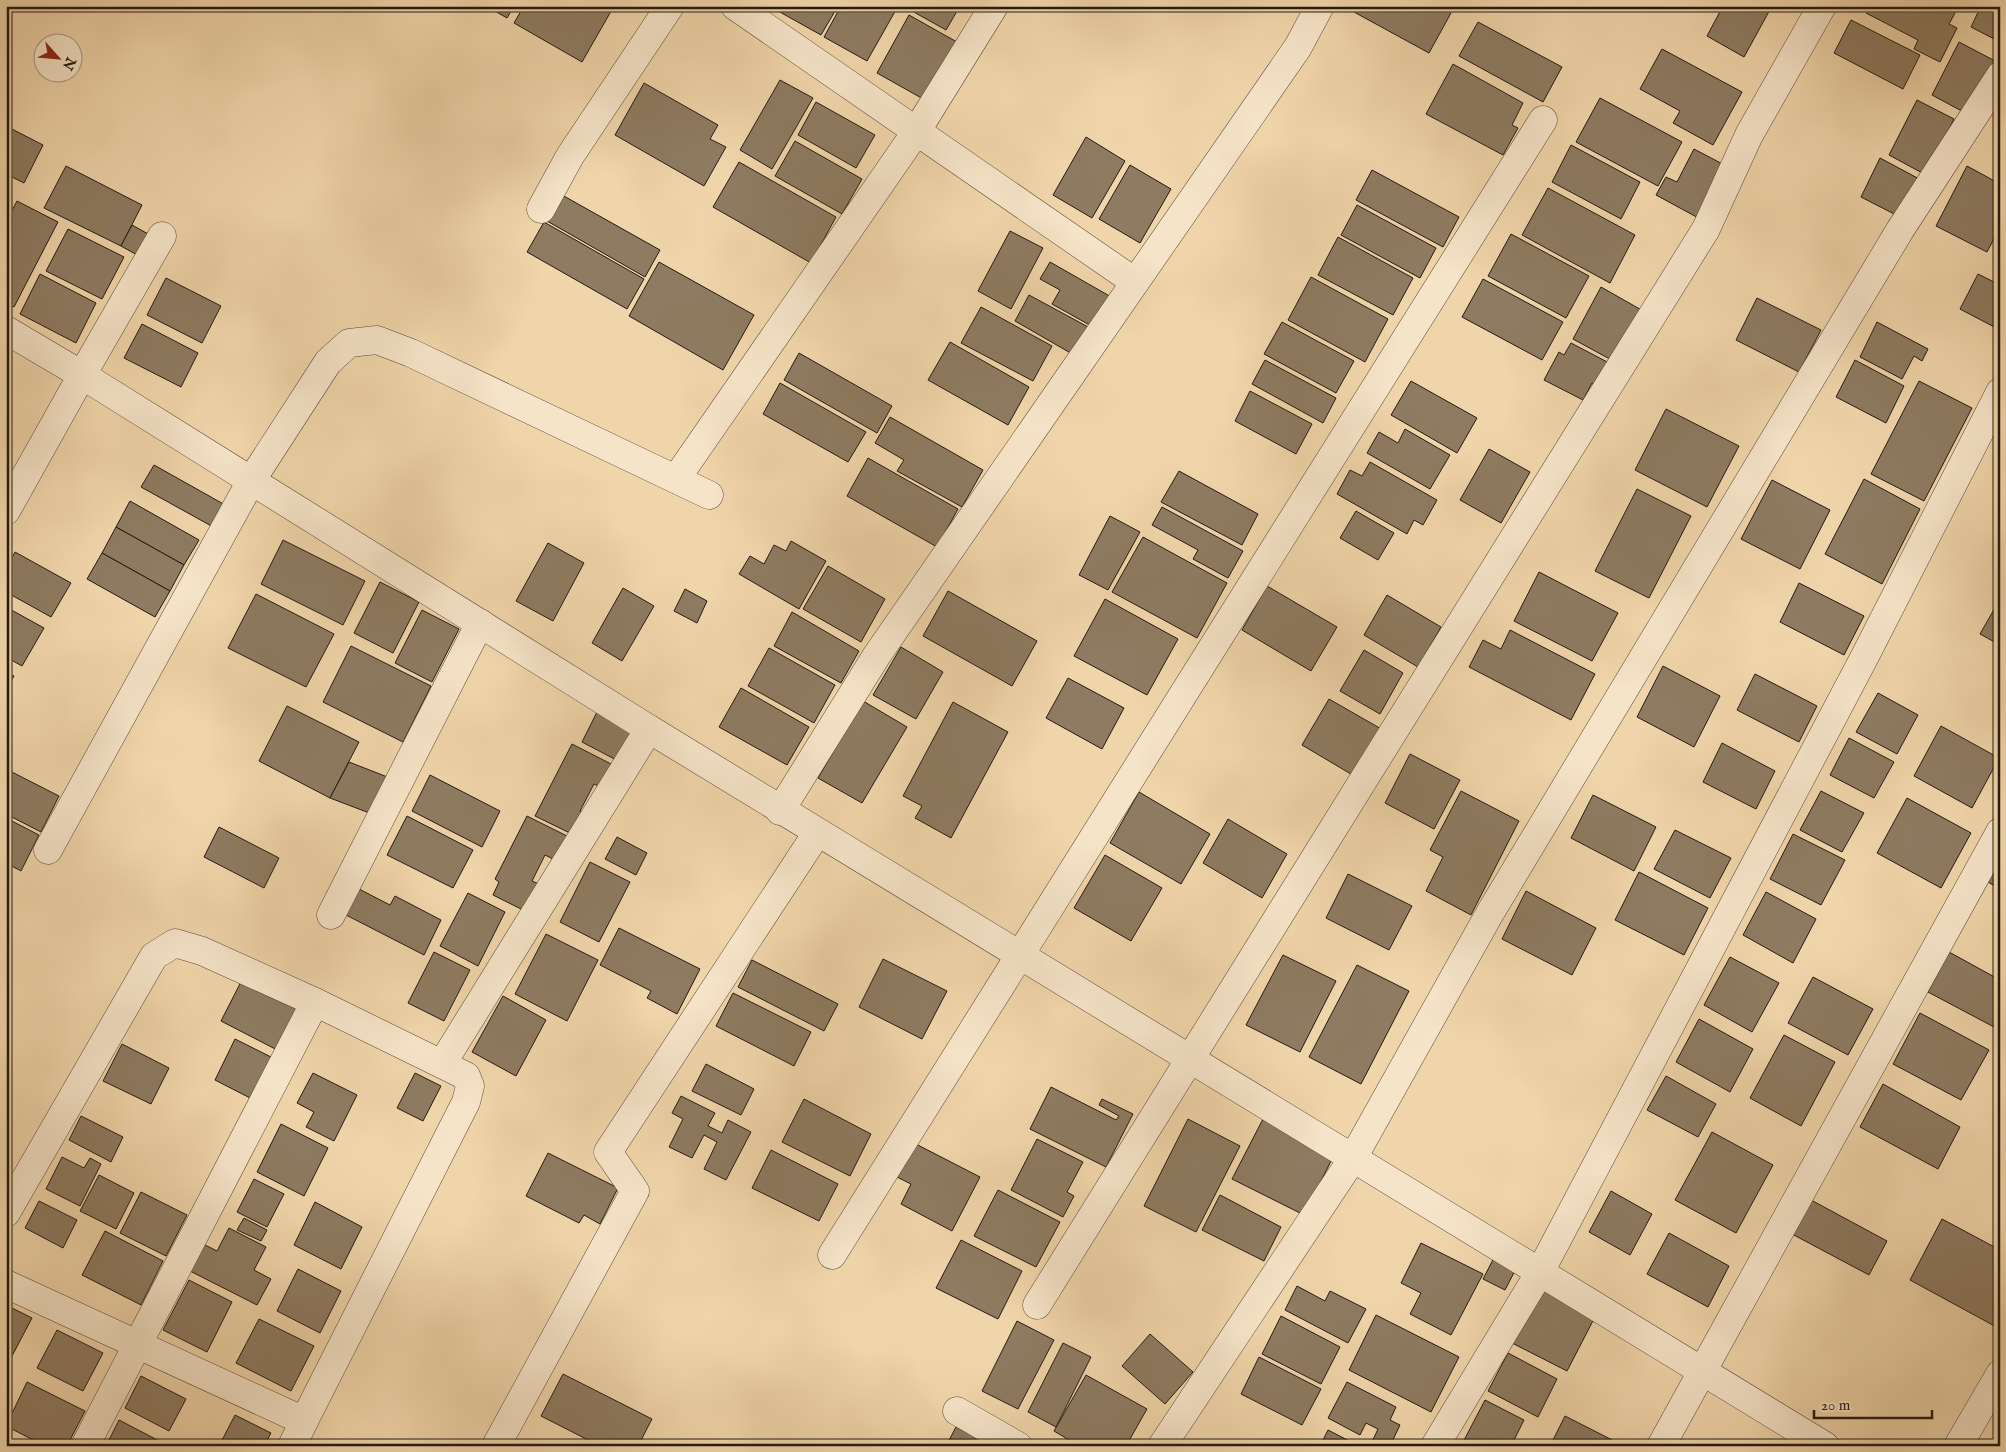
<svg xmlns="http://www.w3.org/2000/svg" width="2006" height="1452" font-family="'IM FELL English',serif">
<style>
.building{fill:#8e7b61;stroke:#231a12}
.lines{fill:none;stroke-linecap:round;stroke-linejoin:round}
.minor-casing{stroke:#564938;stroke-width:29}
.minor{stroke:#f6e4c8;stroke-width:28}
</style>
<rect width="100%" height="100%" fill="#f1d5aa"/>
<filter id="stains"><feTurbulence type="fractalNoise" baseFrequency=".004" numOctaves="4"/><feColorMatrix values="0 0 0 0 .2 0 0 0 0 .09 0 0 0 0 .02 0 0 0 .5 -.17"/></filter>
<radialGradient id="worn" r=".72"><stop offset=".6" stop-color="#630" stop-opacity="0"/><stop offset="1" stop-color="#630" stop-opacity=".3"/></radialGradient>
<g class="building">
<path d="M486,6h28l-7,12z"/>
<path d="M524,6h90l-32,56 -68,-39z"/>
<path d="M780,6h58l-17,29 -43,-24z"/>
<path d="M841,6l56,2 -30,53 -43,-24z"/>
<path d="M903,6h57l-14,24z"/>
<path d="M1343,6h97l11,7 -22,40z"/>
<path d="M1723,6h49l-28,51 -37,-21z"/>
<path d="M1869,6h73l13,7 -6,11 8,4 -17,34 -26,-13 4,-9 -52,-27z"/>
<path d="M1981,6h19v36l-29,-15z"/>
<path d="M909,15l48,27 -32,58 -48,-27z"/>
<path d="M1851,20l69,35 -17,34 -69,-36z"/>
<path d="M1478,22l84,45 -19,35 -84,-46z"/>
<path d="M1959,42l40,21 -28,53 -39,-21z"/>
<path d="M1662,49l80,43 -29,53 -40,-22 7,-12 -40,-22z"/>
<path d="M1453,64l70,39 -11,22 6,3 -15,27 -77,-41z"/>
<path d="M780,80l33,18 -41,71 -32,-19z"/>
<path d="M644,83l74,42 -8,14 16,8 -22,39 -89,-51z"/>
<path d="M1600,98l82,44 -24,44 -82,-44z"/>
<path d="M1917,100l37,19 -28,56 -37,-20z"/>
<path d="M816,102l59,33 -19,33 -58,-33z"/>
<path d="M6,126l37,19 -19,38 -18,-9z"/>
<path d="M1086,137l39,24 -33,57 -39,-23z"/>
<path d="M795,141l67,38 -20,35 -67,-38z"/>
<path d="M1571,145l69,37 -19,37 -69,-37z"/>
<path d="M1694,149l38,20 -28,52 -48,-26 10,-18 11,5z"/>
<path d="M1880,158l43,23 -19,38 -43,-22z"/>
<path d="M739,162l97,55 -25,46 -98,-56z"/>
<path d="M1130,165l41,24 -31,54 -41,-24z"/>
<path d="M66,166l76,39 -21,41 -77,-38z"/>
<path d="M1967,166l33,18v43l-13,25 -51,-26z"/>
<path d="M1372,170l87,47 -16,30 -87,-47z"/>
<path d="M1548,188l87,47 -25,48 -88,-48z"/>
<path d="M562,195l98,55 -15,27 -98,-56z"/>
<path d="M17,201l41,21 -44,85 -8,-4v-81z"/>
<path d="M1357,205l79,43 -16,30 -79,-43z"/>
<path d="M544,222l100,57 -17,30 -100,-57z"/>
<path d="M132,225l18,10 -11,21 -18,-10z"/>
<path d="M68,229l56,28 -22,42 -56,-28z"/>
<path d="M1010,231l33,17 -32,61 -33,-18z"/>
<path d="M1511,234l78,42 -23,42 -78,-42z"/>
<path d="M1338,237l75,41 -20,37 -75,-40z"/>
<path d="M659,262l95,53 -31,55 -94,-54z"/>
<path d="M1050,262l63,36 -18,30 -43,-24 8,-14 -20,-11z"/>
<path d="M40,274l56,29 -20,40 -56,-29z"/>
<path d="M1978,274l22,11v45l-40,-21z"/>
<path d="M1311,277l77,42 -23,43 -77,-42z"/>
<path d="M166,278l55,28 -19,37 -55,-28z"/>
<path d="M1483,279l80,43 -21,38 -80,-43z"/>
<path d="M1601,287l44,25 -28,51 -44,-24z"/>
<path d="M1029,295l61,33 -16,27 -59,-34z"/>
<path d="M1757,298l64,32 -22,42 -63,-32z"/>
<path d="M981,307l71,39 -19,35 -72,-38z"/>
<path d="M1282,322l72,39 -18,32 -72,-39z"/>
<path d="M1877,322l51,27 -6,12 -8,-5 -12,23 -42,-22z"/>
<path d="M142,324l56,29 -17,34 -57,-29z"/>
<path d="M950,342l79,45 -21,38 -80,-45z"/>
<path d="M1571,343l42,22 -12,23 -9,-5 -9,17 -39,-20 15,-28 5,3z"/>
<path d="M799,353l93,53 -15,27 -93,-53z"/>
<path d="M1265,360l71,38 -13,25 -71,-39z"/>
<path d="M1855,360l49,26 -18,37 -50,-26z"/>
<path d="M1411,381l66,37 -20,35 -66,-38z"/>
<path d="M1919,381l53,27 -48,93 -53,-27z"/>
<path d="M780,383l86,49 -18,30 -85,-48z"/>
<path d="M1250,391l62,33 -16,30 -61,-33z"/>
<path d="M1666,409l73,37 -32,61 -72,-37z"/>
<path d="M890,417l93,53 -21,37 -65,-36 7,-11 -29,-17z"/>
<path d="M1405,429l45,26 -20,34 -63,-36 12,-21 19,11z"/>
<path d="M1489,449l41,23 -29,51 -41,-23z"/>
<path d="M868,458l90,51 -21,38 -90,-51z"/>
<path d="M1370,462l67,38 -14,25 -9,-5 -7,14 -70,-40 13,-24 12,6z"/>
<path d="M154,465l73,41 -12,22 -74,-41z"/>
<path d="M1179,471l79,43 -16,31 -81,-43z"/>
<path d="M1864,479l56,30 -38,75 -57,-30z"/>
<path d="M1772,480l58,30 -30,59 -59,-30z"/>
<path d="M1637,489l54,27 -42,82 -54,-27z"/>
<path d="M130,501l69,39 -15,25 -68,-38z"/>
<path d="M1162,507l81,44 -15,27 -35,-19 5,-9 -46,-25z"/>
<path d="M1356,511l38,22 -16,27 -38,-22z"/>
<path d="M1110,516l30,16 -32,58 -29,-15z"/>
<path d="M116,527l68,38 -14,26 -68,-38z"/>
<path d="M1143,537l84,46 -30,55 -85,-46z"/>
<path d="M283,540l82,41 -22,44 -82,-41z"/>
<path d="M791,541l35,20 -27,48 -60,-35 11,-18 14,8 10,-19 12,6z"/>
<path d="M548,543l36,20 -31,58 -37,-20z"/>
<path d="M15,552l56,31 -20,34 -45,-25v-24z"/>
<path d="M102,553l68,38 -15,26 -68,-38z"/>
<path d="M828,566l57,33 -24,43 -58,-33z"/>
<path d="M1539,572l79,41 -26,48 -78,-40z"/>
<path d="M380,582l39,20 -26,51 -39,-20z"/>
<path d="M1799,583l65,33 -20,39 -64,-33z"/>
<path d="M1267,586l70,41 -26,44 -69,-41z"/>
<path d="M623,588l31,18 -32,55 -30,-18z"/>
<path d="M685,589l22,12 -10,22 -23,-12z"/>
<path d="M948,591l89,50 -25,45 -89,-50z"/>
<path d="M256,594l78,40 -28,53 -78,-39z"/>
<path d="M1387,595l54,32 -23,40 -54,-32z"/>
<path d="M1105,599l73,40 -31,56 -73,-39z"/>
<path d="M2000,599v46l-20,-11z"/>
<path d="M6,607l38,21 -22,38 -16,-9z"/>
<path d="M422,610l37,19 -27,53 -37,-19z"/>
<path d="M792,612l67,39 -18,32 -67,-37z"/>
<path d="M1510,630l85,44 -24,46 -102,-53 14,-27 18,9z"/>
<path d="M351,646l80,40 -28,56 -80,-40z"/>
<path d="M901,647l42,25 -27,47 -43,-24z"/>
<path d="M769,648l66,37 -21,38 -66,-37z"/>
<path d="M1364,650l39,23 -23,41 -40,-23z"/>
<path d="M1663,666l57,30 -26,51 -57,-30z"/>
<path d="M6,672l8,4 -8,14z"/>
<path d="M1755,674l62,32 -18,36 -62,-32z"/>
<path d="M1068,678l56,30 -22,41 -56,-31z"/>
<path d="M741,688l68,39 -22,38 -68,-38z"/>
<path d="M1878,693l40,22 -21,39 -41,-22z"/>
<path d="M1329,699l54,31 -27,47 -54,-32z"/>
<path d="M863,701l44,26 -45,76 -44,-25z"/>
<path d="M953,702l55,30 -57,106 -36,-20 7,-12 -19,-10z"/>
<path d="M287,706l72,36 -29,56 -71,-37z"/>
<path d="M600,706l40,27 -16,31 -42,-22z"/>
<path d="M1941,726l58,32 -27,50 -58,-32z"/>
<path d="M1849,738l45,24 -20,36 -44,-23z"/>
<path d="M1722,743l53,28 -19,38 -53,-27z"/>
<path d="M572,744l45,23 -11,23 -12,-6 -14,27 9,5 -11,21 -43,-21z"/>
<path d="M1410,754l50,26 -26,49 -49,-26z"/>
<path d="M349,762l41,16 -18,36 -42,-16z"/>
<path d="M6,769l53,27 -18,36 -35,-18z"/>
<path d="M430,775l70,36 -18,36 -70,-36z"/>
<path d="M1461,791l58,30 -48,94 -45,-24 17,-34 -13,-7z"/>
<path d="M1821,791l43,22 -22,39 -42,-22z"/>
<path d="M1139,792l71,42 -29,50 -71,-41z"/>
<path d="M1593,795l63,32 -22,44 -63,-33z"/>
<path d="M1907,798l64,35 -30,55 -64,-35z"/>
<path d="M407,816l66,34 -20,38 -66,-33z"/>
<path d="M527,816l42,21 -12,24 -12,-6 -13,26 11,5 -14,27 -36,-18 6,-13 -4,-3z"/>
<path d="M6,818l33,17 -18,36 -15,-8z"/>
<path d="M1228,819l59,35 -25,44 -59,-35z"/>
<path d="M219,827l60,31 -15,30 -60,-31z"/>
<path d="M1675,830l56,28 -21,40 -56,-29z"/>
<path d="M1793,834l52,26 -24,45 -51,-26z"/>
<path d="M617,837l30,16 -11,22 -31,-16z"/>
<path d="M1105,855l57,33 -31,53 -57,-33z"/>
<path d="M2000,861v28l-12,-7z"/>
<path d="M590,862l40,20 -31,60 -39,-20z"/>
<path d="M1639,872l69,36 -24,47 -69,-35z"/>
<path d="M1348,874l64,32 -23,44 -63,-32z"/>
<path d="M359,889l31,16 5,-9 46,24 -17,35 -78,-40z"/>
<path d="M1526,891l70,37 -24,47 -70,-36z"/>
<path d="M1766,892l50,27 -23,44 -50,-28z"/>
<path d="M468,893l37,19 -27,54 -38,-20z"/>
<path d="M619,928l81,41 -23,45 -30,-16 4,-7 -51,-26z"/>
<path d="M546,934l52,26 -31,61 -52,-27z"/>
<path d="M434,952l36,18 -26,51 -36,-18z"/>
<path d="M1949,952l51,28v37l-6,10 -66,-35z"/>
<path d="M1283,955l53,26 -36,71 -54,-27z"/>
<path d="M1730,957l49,26 -27,49 -48,-27z"/>
<path d="M883,959l64,32 -25,48 -63,-32z"/>
<path d="M752,960l86,44 -14,27 -86,-44z"/>
<path d="M1357,965l52,26 -48,93 -52,-27z"/>
<path d="M245,974l62,31 -24,48 -62,-32z"/>
<path d="M1813,977l60,32 -25,46 -60,-32z"/>
<path d="M733,993l78,39 -17,34 -78,-40z"/>
<path d="M503,996l43,24 -30,56 -44,-24z"/>
<path d="M1920,1013l69,37 -28,50 -68,-36z"/>
<path d="M1699,1019l54,30 -23,43 -54,-30z"/>
<path d="M1784,1035l51,27 -34,64 -51,-28z"/>
<path d="M235,1039l40,20 -21,41 -39,-20z"/>
<path d="M122,1044l47,24 -18,36 -48,-23z"/>
<path d="M706,1064l48,25 -13,26 -49,-24z"/>
<path d="M313,1073l44,22 -23,46 -28,-14 8,-15 -17,-9z"/>
<path d="M415,1073l26,13 -18,35 -26,-13z"/>
<path d="M1666,1076l50,28 -18,33 -51,-27z"/>
<path d="M1883,1084l77,43 -22,42 -78,-42z"/>
<path d="M1051,1087l65,33 3,-4 -20,-11 3,-6 31,15 -27,53 -76,-38z"/>
<path d="M681,1096l34,17 -7,13 14,7 6,-13 23,12 -25,48 -22,-11 13,-27 -13,-7 -12,23 -23,-11 14,-28 -11,-6z"/>
<path d="M804,1099l67,35 -21,42 -68,-34z"/>
<path d="M81,1116l42,21 -12,25 -42,-22z"/>
<path d="M1188,1119l52,27 -44,86 -52,-26z"/>
<path d="M1263,1119l71,36 -30,60 -72,-36z"/>
<path d="M281,1124l47,24 -24,48 -47,-24z"/>
<path d="M1712,1132l61,33 -37,68 -61,-33z"/>
<path d="M1037,1139l46,23 -16,30 7,4 -11,21 -52,-27z"/>
<path d="M910,1141l70,36 -28,54 -51,-27 10,-20 -18,-9z"/>
<path d="M771,1150l67,34 -19,37 -67,-33z"/>
<path d="M548,1153l70,35 -18,36 -16,-9 -5,8 -53,-27z"/>
<path d="M62,1157l22,11 6,-10 11,6 -21,42 -34,-17z"/>
<path d="M99,1175l35,18 -18,36 -36,-18z"/>
<path d="M254,1179l30,15 -17,33 -30,-15z"/>
<path d="M998,1190l62,32 -24,45 -62,-31z"/>
<path d="M1611,1191l41,23 -22,41 -41,-23z"/>
<path d="M141,1192l46,23 -21,41 -46,-23z"/>
<path d="M1220,1195l61,32 -17,34 -62,-31z"/>
<path d="M1811,1200l76,41 -18,34 -77,-41z"/>
<path d="M39,1201l38,19 -14,28 -38,-20z"/>
<path d="M315,1202l47,25 -21,42 -47,-24z"/>
<path d="M244,1218l23,12 -6,11 -24,-11z"/>
<path d="M1942,1219l58,31v79l-90,-49z"/>
<path d="M229,1228l37,19 -12,23 17,9 -14,26 -69,-35 13,-27 16,8z"/>
<path d="M105,1231l58,30 -22,44 -59,-30z"/>
<path d="M1669,1233l60,33 -21,41 -61,-33z"/>
<path d="M961,1240l61,31 -24,48 -62,-31z"/>
<path d="M1421,1243l62,31 -32,61 -41,-21 11,-21 -20,-10z"/>
<path d="M1496,1254l22,11 -13,25 -22,-11z"/>
<path d="M298,1269l43,22 -21,42 -43,-22z"/>
<path d="M189,1280l43,22 -25,50 -44,-22z"/>
<path d="M1541,1285l56,28 -30,58 -55,-28z"/>
<path d="M1297,1286l28,15 5,-10 36,18 -18,34 -63,-33z"/>
<path d="M6,1305l26,13 -20,38 -6,-3z"/>
<path d="M1376,1315l83,42 -28,55 -82,-42z"/>
<path d="M1281,1316l59,31 -19,37 -59,-30z"/>
<path d="M259,1319l55,27 -23,45 -55,-28z"/>
<path d="M1017,1321l37,19 -36,69 -36,-18z"/>
<path d="M57,1330l46,23 -20,38 -46,-23z"/>
<path d="M1150,1334l43,38 -28,32 -43,-38z"/>
<path d="M1063,1343l28,14 -35,70 -28,-15z"/>
<path d="M1508,1353l49,26 -19,38 -50,-26z"/>
<path d="M1259,1357l62,32 -19,36 -61,-31z"/>
<path d="M563,1374l89,45 -14,27h-38l-59,-30z"/>
<path d="M1086,1375l61,34 -21,37h-47l-25,-15z"/>
<path d="M141,1376l45,23 -17,32 -44,-23z"/>
<path d="M27,1382l58,29 -18,35h-22l-39,-20z"/>
<path d="M1347,1382l49,25 -6,13 10,5 -10,21 -19,-2 7,-15 -12,-6 -6,12 -32,-17z"/>
<path d="M1485,1400l39,20 -13,26h-50z"/>
<path d="M235,1415l36,18 -7,13h-45z"/>
<path d="M1565,1416l59,30h-74z"/>
<path d="M119,1420l50,26h-63z"/>
<path d="M956,1427l37,19h-47z"/>
<path d="M1328,1430l31,16h-39z"/>
</g>
<g class="lines">
<defs>
<g id="minor">
<path d="M735,6l400,276"/>
<path d="M541,209l29,-53 100,-150"/>
<path d="M162,236l-80,139 567,354"/>
<path d="M6,330l76,45 -76,136"/>
<path d="M676,479l240,-347 78,-126"/>
<path d="M780,811l97,-156 421,-608 22,-41"/>
<path d="M48,850l203,-369 77,-119 21,-19 28,-3 34,13 298,142"/>
<path d="M331,915l149,-292"/>
<path d="M442,1064l207,-335 1176,717"/>
<path d="M6,1213l148,-257 21,-13 27,8 113,51 151,74 4,10 -4,16 -162,319"/>
<path d="M832,1255l711,-1135"/>
<path d="M6,1284l298,137 -12,25"/>
<path d="M1037,1305l669,-1076 43,-94 73,-129"/>
<path d="M957,1411l61,35"/>
<path d="M85,1446l230,-444"/>
<path d="M496,1446l139,-255 -27,-39 209,-319"/>
<path d="M1162,1446l191,-288 137,-245 410,-683 100,-154"/>
<path d="M1435,1446l105,-174 324,-614 136,-266"/>
<path d="M1661,1446l339,-614"/>
<path d="M1958,1446l42,-72"/>
</g>
</defs>
<use href="#minor" class="minor-casing"/>
<use href="#minor" class="minor"/>
</g>
<rect width="2006" height="1452" fill="none" stroke="#f1d5aa" stroke-width="25"/>
<rect x="8" y="8" width="1991" height="1437" fill="none" stroke="#231a12" stroke-width="2.5"/>
<rect x="12" y="12" width="1981" height="1427" fill="none" stroke="#231a12"/>
<g transform="translate(58 58) rotate(117)"><circle r="24" fill="#f6e4c8" stroke="#a2937f"/>
<path d="M0-4L9 19L0 12L-9 19Z" fill="#8f2418"/>
<text y="-8" font-size="14" font-weight="bold" text-anchor="middle" fill="#231a12">N</text>
</g>
<path d="M1814 1410v8h118v-8" fill="none" stroke="#231a12" stroke-width="2.5"/>
<text x="1821" y="1410" font-size="15" fill="#231a12" stroke="#f6e4c8" stroke-width="4" paint-order="stroke">20 m</text>
<rect width="100%" height="100%" filter="url(#stains)"/>
<rect width="100%" height="100%" fill="url(#worn)"/>
</svg>
